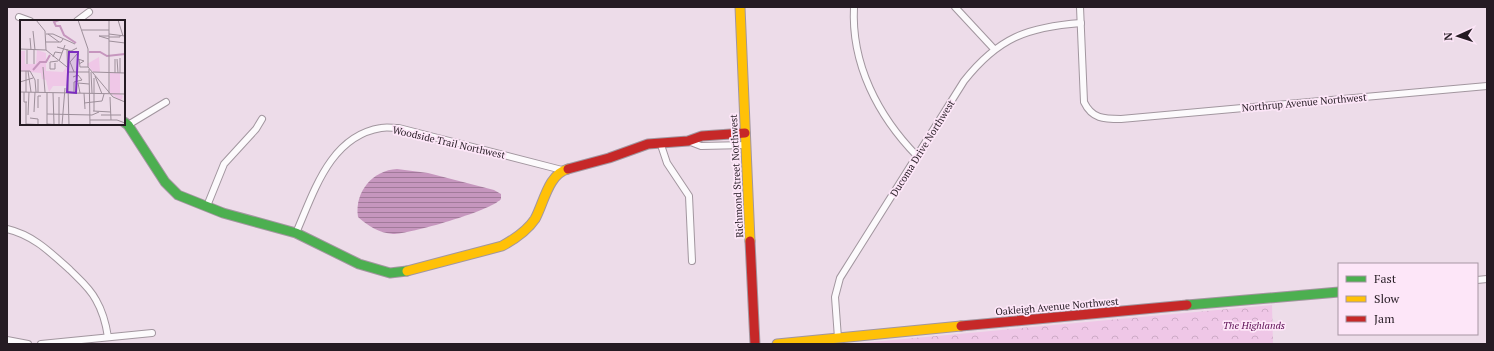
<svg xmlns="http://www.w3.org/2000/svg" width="1494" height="351" font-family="'PT Serif',serif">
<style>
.forest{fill:url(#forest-crowns)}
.water{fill:url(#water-rules)}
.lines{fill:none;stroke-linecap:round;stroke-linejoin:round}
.street-casing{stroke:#a2969f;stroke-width:8}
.fast-casing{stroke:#a2969f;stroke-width:11}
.slow-casing{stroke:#a2969f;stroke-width:11}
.jam-casing{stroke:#a2969f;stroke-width:11}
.street{stroke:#fcfafc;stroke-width:6}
.fast{stroke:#4caf50;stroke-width:9}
.slow{stroke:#ffc107;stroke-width:9}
.jam{stroke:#c62828;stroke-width:9}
.labels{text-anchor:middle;stroke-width:3.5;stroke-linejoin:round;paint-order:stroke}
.street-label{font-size:10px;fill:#251b23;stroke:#fde6f8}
.park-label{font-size:10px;font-style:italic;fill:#5c0e54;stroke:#fde6f8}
.inset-river{fill:none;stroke:#c696be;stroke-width:2}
.inset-road{fill:none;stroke:#9d8f9a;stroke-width:1}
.view{fill:#7b2cbf;fill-opacity:0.15;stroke:#7b2cbf;stroke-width:2}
.inset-edge{fill:none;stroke:#251b23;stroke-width:2}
</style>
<defs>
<pattern id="forest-crowns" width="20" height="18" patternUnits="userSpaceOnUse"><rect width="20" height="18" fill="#efc7e7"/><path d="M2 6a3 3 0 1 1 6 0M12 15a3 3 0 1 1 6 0" fill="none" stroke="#cdaac6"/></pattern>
<pattern id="water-rules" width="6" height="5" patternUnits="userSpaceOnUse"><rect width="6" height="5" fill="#c696be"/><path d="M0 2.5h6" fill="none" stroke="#a17a9a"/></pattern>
</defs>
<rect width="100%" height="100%" fill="#eddce9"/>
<path class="forest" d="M1272,305l1,39h-424z"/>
<path class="water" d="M397,169l31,4 66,17 7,4v5c-10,12 -92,35 -108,35 -14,-1 -25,-8 -35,-17 -4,-25 15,-47 39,-48z"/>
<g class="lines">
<defs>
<g id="street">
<path d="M854,7c-3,57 24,109 63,149"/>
<path d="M955,7l39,42"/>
<path d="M1080,7l4,95c8,17 20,17 37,17l366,-33"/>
<path d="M19,17l11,4"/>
<path d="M77,21l12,-9"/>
<path d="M128,125l38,-23"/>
<path d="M688,141l13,5 45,-1"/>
<path d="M660,142l7,21 22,33 3,65"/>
<path d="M207,206l17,-42 32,-35 6,-10"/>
<path d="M7,229c26,6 43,23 63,41 9,9 20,18 26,30 7,12 10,24 12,37"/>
<path d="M296,233c18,-41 34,-97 85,-105 5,-1 12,0 18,0l163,42"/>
<path d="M1477,280l10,-1"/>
<path d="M838,338l-3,-41 5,-19 124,-197c34,-43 63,-54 117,-58"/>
<path d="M7,340l21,4"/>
<path d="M41,344l111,-11"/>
</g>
<g id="fast">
<path d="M124,122l4,3 37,57 13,13 45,18 73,20 63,31 31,9 17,-2"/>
<path d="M1187,305l152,-13"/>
</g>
<g id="slow">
<path d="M740,7l10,234"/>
<path d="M407,271l95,-25c13,-7 25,-15 33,-27 9,-16 13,-45 33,-50"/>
<path d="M777,344l184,-18"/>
</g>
<g id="jam">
<path d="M568,169l41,-11 39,-14 40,-3 14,-5 43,-3"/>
<path d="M750,241l5,103"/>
<path d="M961,326l226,-21"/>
</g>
</defs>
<use href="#street" class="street-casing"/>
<use href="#fast" class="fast-casing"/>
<use href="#slow" class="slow-casing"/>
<use href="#jam" class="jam-casing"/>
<use href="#street" class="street"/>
<use href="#fast" class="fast"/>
<use href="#slow" class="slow"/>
<use href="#jam" class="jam"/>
</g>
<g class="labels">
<g class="street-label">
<text transform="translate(1304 102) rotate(-5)" y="4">Northrup Avenue Northwest</text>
<text transform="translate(449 142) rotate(13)" y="4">Woodside Trail Northwest</text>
<text transform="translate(922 148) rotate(-58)" y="4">Ducoma Drive Northwest</text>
<text transform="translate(736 176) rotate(-93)" y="4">Richmond Street Northwest</text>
<text transform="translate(1057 306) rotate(-5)" y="4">Oakleigh Avenue Northwest</text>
</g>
<g class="park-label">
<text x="1254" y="329">The Highlands</text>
</g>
</g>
<g transform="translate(20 20)">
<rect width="105" height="105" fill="#eddce9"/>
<path d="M17,30l9,3v18l17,1 4,-6 1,20h-15l-4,6 -3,-12 -4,-1 -1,-6 -21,-2v-20h5v13h11z" fill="#efc7e7"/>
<path d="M79,37l1,15h-7l-6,-8zM90,53h10v21l3,2 -2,5 -11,-8z" fill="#efc7e7"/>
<path class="inset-river" d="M39,0l-5,2 2,4h4l4,9 12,8M69,32h11l7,4 18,-2M13,50l7,-8h6l4,-7"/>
<path class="inset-road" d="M16,0l9,11 1,19M58,0l10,29v18l25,30 12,5M89,0v73M98,0l5,16M62,10h27M13,11l2,19M26,14h7l22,10M28,14l11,8M89,14l16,2M89,16h-10l10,3M89,17h11v-2M10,18l1,12M89,21l16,2M26,22h15l2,-3M37,27l14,4 6,-3M0,29l26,1 21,17M47,29l2,76M7,30v14M14,30v14M33,37l2,-5 7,1M100,38v15M58,39l6,2 -5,3M59,39l1,8h8M95,39v14M97,39l1,14M39,41l6,-16M35,43v6h-5v-7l8,-1M23,47l2,25M69,49l1,56M0,51h10l5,9M6,51v21M8,51l3,21M48,52h21M54,52l-4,-10 8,-9M71,52l1,21M73,52l32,1M75,56l7,18M53,57l5,-2 4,5 -8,2v11M74,58v15M18,59v13M15,60l1,12M0,62l13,-4M0,72l105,2M4,72v10h3M33,73l1,31M60,73l-2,-10 11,1M64,73l1,16M74,73v18M39,77v28M90,77l1,23M6,82v23M64,83l18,-2 2,-7M18,88v-12h3M73,91l18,1M14,92l1,-20M27,94l45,1 7,-3M8,95l1,-23M81,95h20M10,98l8,1v5M70,100h27l8,3M6,104l21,1M27,104v-31M27,104l14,1M42,105l3,-37"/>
<path class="view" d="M49,32h9l-2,41 -9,-1z"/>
<rect width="105" height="105" class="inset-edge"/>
</g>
<rect width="1494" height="351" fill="none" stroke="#251b23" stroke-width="16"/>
<rect x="1338" y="263" width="140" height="72" fill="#fde6f8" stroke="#a795a3"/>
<rect x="1346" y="276" width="20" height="6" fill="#4caf50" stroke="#a795a3"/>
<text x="1374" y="283" font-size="12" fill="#251b23">Fast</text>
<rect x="1346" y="296" width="20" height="6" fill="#ffc107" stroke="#a795a3"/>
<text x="1374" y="303" font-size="12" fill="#251b23">Slow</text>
<rect x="1346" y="316" width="20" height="6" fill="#c62828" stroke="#a795a3"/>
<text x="1374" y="323" font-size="12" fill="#251b23">Jam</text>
<g transform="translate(1458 36) rotate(267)" stroke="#fde6f8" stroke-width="3" paint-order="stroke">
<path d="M0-3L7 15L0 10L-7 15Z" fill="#251b23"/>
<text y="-6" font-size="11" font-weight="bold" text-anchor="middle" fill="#251b23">N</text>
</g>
</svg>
